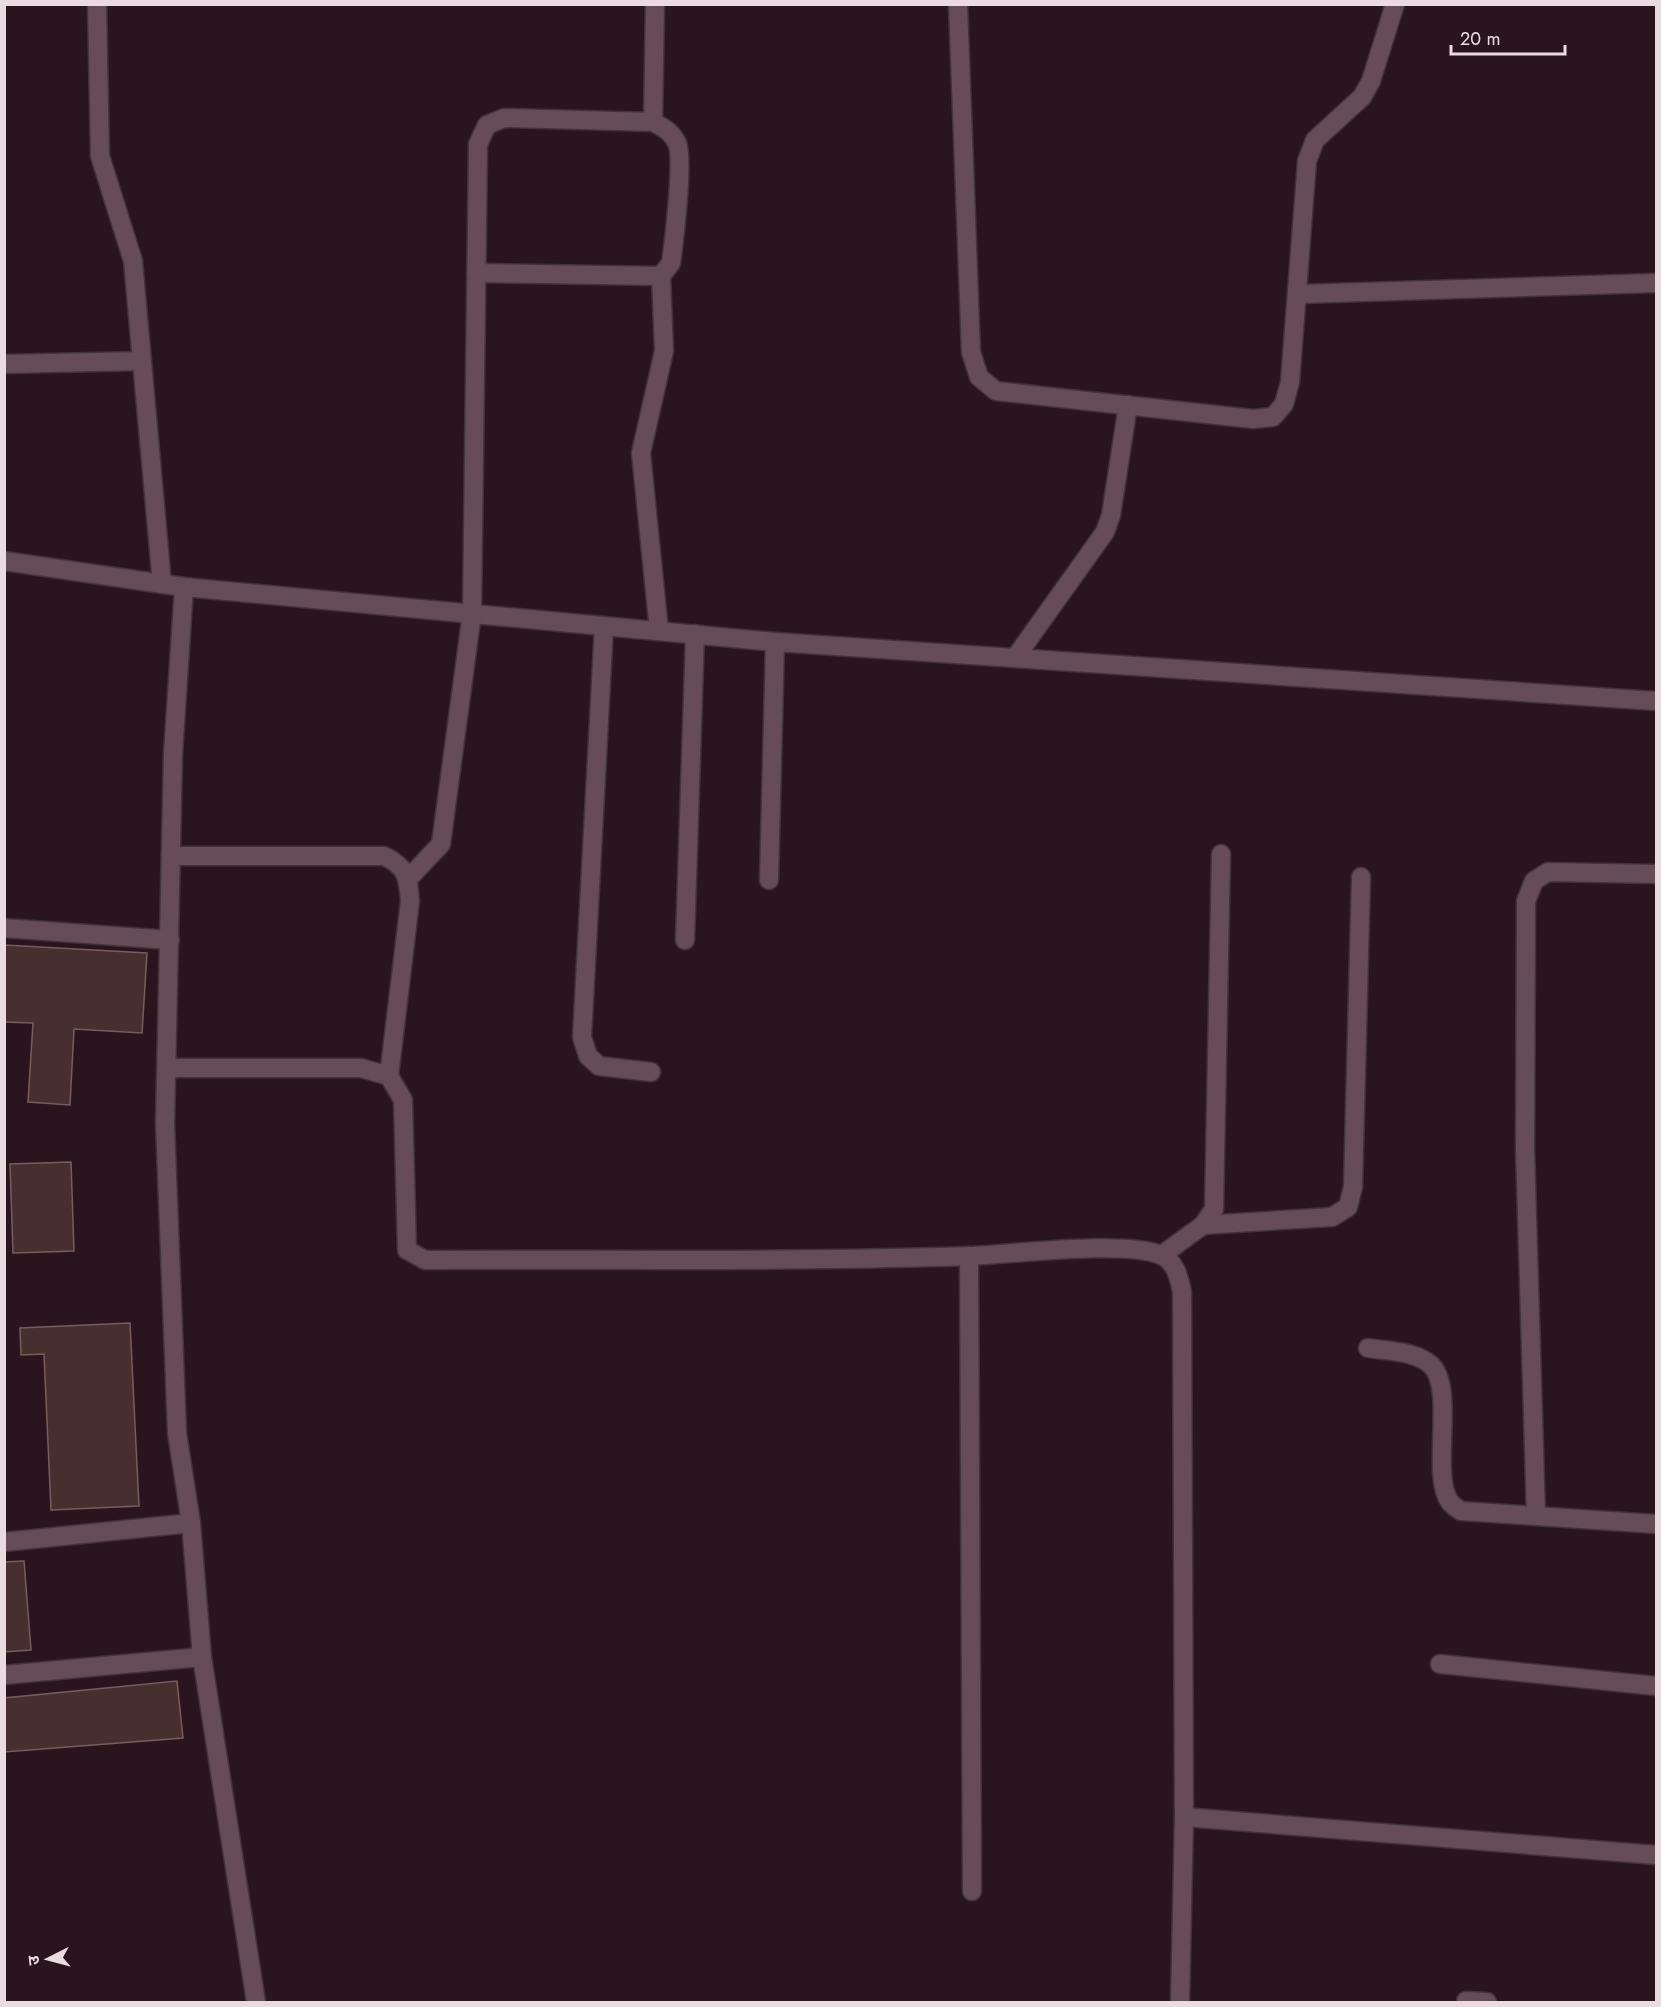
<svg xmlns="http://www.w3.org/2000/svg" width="1661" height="2007" font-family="Jost,'Noto Sans Devanagari',sans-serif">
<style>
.building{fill:#472e2f;stroke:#795d5e;stroke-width:1.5}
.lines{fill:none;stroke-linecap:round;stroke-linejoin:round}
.street-casing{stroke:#423239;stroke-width:21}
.street{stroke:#654c56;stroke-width:18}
</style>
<rect width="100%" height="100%" fill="#2a151f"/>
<g class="building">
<path d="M4,945l143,8 -5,80 -68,-4 -4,76 -42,-3 5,-79 -29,-1z"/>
<path d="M71,1162l3,89 -61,2 -3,-89z"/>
<path d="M130,1323l9,183 -88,4 -7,-156 -23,1 -1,-27z"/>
<path d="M24,1561l7,89 -27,2v-90z"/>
<path d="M177,1681l6,57 -179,14v-54z"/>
</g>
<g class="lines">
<defs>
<g id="street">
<path d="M97,4l3,152 33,105 29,323"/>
<path d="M958,4l13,348 8,25 17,14 257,28 20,-2 11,-13 6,-22 17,-221 8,-21 47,-43 9,-16 24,-77"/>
<path d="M653,122l2,-118"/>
<path d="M1299,294l357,-11"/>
<path d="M4,364l138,-3"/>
<path d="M4,561l180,26 591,55 881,59"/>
<path d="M184,587l-11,167 -8,369 12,310 14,90 11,134 54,345"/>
<path d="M604,626l-22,411 6,19 11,10 52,6"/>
<path d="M659,631l-18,-178 23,-102 -3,-75"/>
<path d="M1015,658l90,-126 6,-17 17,-110"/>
<path d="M171,856h213c23,11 24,21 26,45l-21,175"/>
<path d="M408,879l33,-35 31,-231 6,-469 9,-19 17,-7 149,4c11,6 18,9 24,21 7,16 -3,99 -6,120l-10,13 -185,-3"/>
<path d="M769,880l6,-238"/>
<path d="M4,928l166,12"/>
<path d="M685,940l10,-306"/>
<path d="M167,1068h194l28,8 14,24 4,150 18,10c182,-1 364,2 545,-4 43,-2 157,-16 191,-1 15,7 18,23 21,37l2,525 -4,185"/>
<path d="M1203,1225l129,-8 16,-10 5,-20 8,-310"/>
<path d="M1162,1255l41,-30 11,-16 7,-355"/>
<path d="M969,1256l3,635"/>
<path d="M1368,1348c19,3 48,3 63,17 25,23 -1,111 19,137 3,4 8,7 11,9l195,13"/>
<path d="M1536,1516l-11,-367 1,-248 8,-20 14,-9 108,2"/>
<path d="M4,1542l187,-19"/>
<path d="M1440,1664l216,22"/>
<path d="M4,1675l198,-18"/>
<path d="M1184,1817l472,38"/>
<path d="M1466,2001l21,1"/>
</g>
</defs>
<use href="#street" class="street-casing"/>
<use href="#street" class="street"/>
</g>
<rect width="1661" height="2007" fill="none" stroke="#eadbe1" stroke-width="12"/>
<g transform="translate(48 1959) rotate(264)" stroke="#2a151f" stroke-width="4.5" paint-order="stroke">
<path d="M0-4.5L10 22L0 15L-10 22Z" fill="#eadbe1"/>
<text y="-9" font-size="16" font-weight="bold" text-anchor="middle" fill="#eadbe1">उ</text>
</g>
<path d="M1451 45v9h114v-9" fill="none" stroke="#eadbe1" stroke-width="3"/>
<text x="1460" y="45" font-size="18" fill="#eadbe1" stroke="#2a151f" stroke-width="4.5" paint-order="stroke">20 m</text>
</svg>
